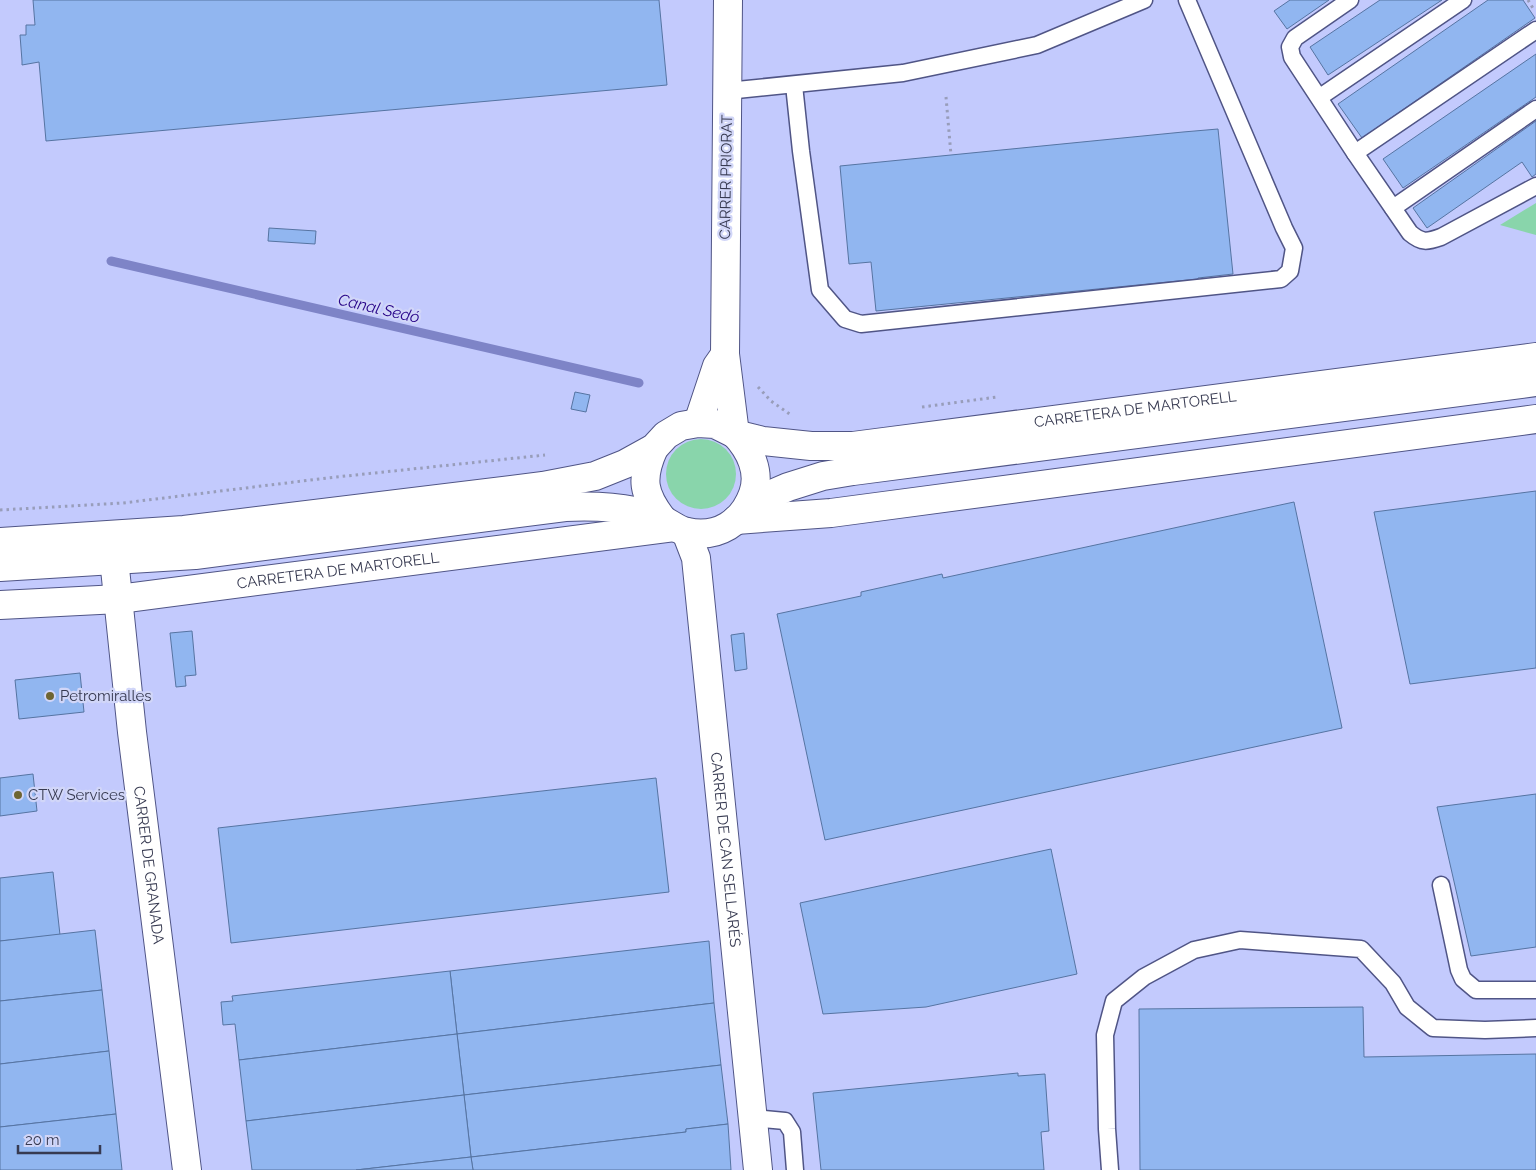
<svg xmlns="http://www.w3.org/2000/svg" width="1536" height="1170" font-family="Raleway,sans-serif">
<style>
.built{fill:#c3cafd}
.green{fill:#89d5ab}
.lines{fill:none;stroke-linecap:round;stroke-linejoin:round}
.stream{stroke:#7e84c7;stroke-width:9}
.building{fill:#91b6f0;stroke:#5674a2}
.lane-casing{stroke:#505586;stroke-width:19}
.street-casing{stroke:#505586;stroke-width:30}
.secondary-casing{stroke:#505586;stroke-width:30}
.path{stroke:#989dba;stroke-width:3;stroke-dasharray:2.5 4;stroke-linecap:butt}
.lane{stroke:#fff;stroke-width:16}
.street{stroke:#fff;stroke-width:28}
.secondary{stroke:#fff;stroke-width:28}
.poi-dot{fill:#6e6532;stroke:#d1d6f8;stroke-width:2}
.labels{text-anchor:middle;stroke-width:4.5;stroke-linejoin:round;paint-order:stroke}
.street-label{font-size:15px;fill:#373a51;stroke:#d1d6f8}
.poi-label{font-size:15px;fill:#373a51;stroke:#d1d6f8;text-anchor:start}
.water-label{font-size:16px;font-style:italic;fill:#280589;stroke:#d1d6f8}
</style>
<rect width="100%" height="100%" fill="#d1d6f8"/>
<rect class="built" x="0" y="0" width="1536" height="1170"/>
<g class="green">
<path d="M1536,203v32l-36,-10z"/>
<circle cx="701" cy="474" r="35"/>
</g>
<g class="lines">
<path class="stream" d="M111,261l528,122"/>
</g>
<g class="building">
<path d="M33,0h626l8,85 -621,56 -7,-79 -17,3v-4l-2,-26h6v-10h9z"/>
<path d="M1290,0h39l-42,29 -13,-18z"/>
<path d="M1380,0h62l-114,75 -18,-28z"/>
<path d="M1488,0h35l12,18 -173,120 -24,-34z"/>
<path d="M1536,54v43l-133,91 -20,-29z"/>
<path d="M1536,121v53l-4,3 -10,-15 -95,66 -14,-20z"/>
<path d="M1218,129l15,145 -35,4v1l-322,32 -5,-49 -22,2 -9,-98 343,-34z"/>
<path d="M269,228l47,3 -1,13 -47,-3z"/>
<path d="M575,392l15,3 -4,17 -15,-3z"/>
<path d="M1536,491v177l-126,16 -36,-172z"/>
<path d="M1294,502l48,226 -517,112 -48,-226 84,-18v-4l81,-18 1,4z"/>
<path d="M192,631l4,44 -11,1 1,10 -10,1 -6,-54z"/>
<path d="M744,633l3,36 -12,2 -4,-36z"/>
<path d="M80,673l4,39 -65,7 -4,-39z"/>
<path d="M33,774l4,37 -37,5v-38z"/>
<path d="M656,778l13,114 -438,51 -13,-115z"/>
<path d="M1536,794v153l-65,9 -34,-149z"/>
<path d="M1051,849l26,125 -151,33 -103,7 -23,-111z"/>
<path d="M53,872l7,63 -60,6v-63z"/>
<path d="M95,930l7,60 -102,11v-60z"/>
<path d="M709,941l5,62 -257,31 -7,-63z"/>
<path d="M450,971l7,63 -218,26 -4,-36 -12,1 -2,-23 12,-1 -1,-5z"/>
<path d="M102,990l7,61 -109,13v-63z"/>
<path d="M714,1003l7,62 -257,30 -7,-61z"/>
<path d="M1363,1007l1,50 172,-3v116h-396l-1,-161z"/>
<path d="M457,1034l7,61 -218,26 -7,-61z"/>
<path d="M109,1051l7,63 -116,13v-63z"/>
<path d="M721,1065l7,59 -42,5v3l-215,25 -7,-62z"/>
<path d="M1018,1073v3l27,-2 4,57 -8,1 3,38h-223l-8,-77z"/>
<path d="M464,1095l7,62 -115,13h-104l-6,-49z"/>
<path d="M116,1114l6,56h-122v-43z"/>
<path d="M728,1124l3,46h-258l-2,-13 215,-25v-3z"/>
<path d="M471,1157l2,13h-117z"/>
</g>
<g class="lines">
<defs>
<g id="lane">
<path d="M1350,0l-55,38 -5,9 2,10 63,96 55,80c12,10 17,9 31,4l95,-51"/>
<path d="M794,85l7,66 19,139 25,29 16,5 420,-45 9,-8 4,-23 -10,-20 -97,-228"/>
<path d="M727,91l176,-18 134,-28 107,-45"/>
<path d="M1320,97l143,-97"/>
<path d="M1355,153l181,-123"/>
<path d="M1393,208l143,-99"/>
<path d="M1441,885l18,85 4,9 13,11h60"/>
<path d="M753,1118l32,3 7,11 3,38"/>
<path d="M1110,1170l-3,-41 -2,-94 9,-34 30,-24 50,-27 46,-10 121,9 32,34 14,24 26,21 52,2 51,-2"/>
</g>
<g id="street">
<path d="M728,0l-3,354 10,80"/>
<path d="M698,423l19,-57 7,-10"/>
<path d="M736,520l95,-7 705,-94"/>
<path id="s1" d="M686,532l10,26 62,612"/>
<path id="s2" d="M114,559l18,173 55,438"/>
<path id="s3" d="M0,605l119,-6 555,-72"/>
</g>
<g id="secondary">
<path d="M654,448c-14,31 -11,46 9,72"/>
<path d="M749,504l39,-17 35,-11 30,-5 683,-89"/>
<path id="s4" d="M0,542l184,-12 359,-44 52,-10 30,-12 29,-16 12,-13 15,-9 17,-3 17,1 20,10 28,7 48,5h42l683,-89"/>
<path d="M0,567l195,-12 370,-48c24,-1 46,-1 69,4 9,3 20,5 29,9 8,4 15,10 24,12 31,7 56,-10 66,-38 8,-22 -3,-44 -18,-60"/>
</g>
</defs>
<use href="#lane" class="lane-casing"/>
<use href="#street" class="street-casing"/>
<use href="#secondary" class="secondary-casing"/>
<g class="path">
<path d="M1528,0l6,10"/>
<path d="M946,97l5,58"/>
<path d="M758,387l13,14 20,14"/>
<path d="M922,407l75,-10"/>
<path d="M0,510l123,-7 204,-25 218,-23"/>
</g>
<use href="#lane" class="lane"/>
<use href="#street" class="street"/>
<use href="#secondary" class="secondary"/>
</g>
<g class="poi-dot">
<circle cx="50" cy="696" r="5"/>
<circle cx="18" cy="795" r="5"/>
</g>
<g class="labels">
<g class="street-label">
<text transform="translate(726 177) rotate(-89)" y="5">CARRER PRIORAT</text>
<text dy="5" stroke="none"><textPath href="#s4" startOffset="1160">CARRETERA DE MARTORELL</textPath></text>
<text dy="5" stroke="none"><textPath href="#s3" startOffset="340">CARRETERA DE MARTORELL</textPath></text>
<text dy="5" stroke="none"><textPath href="#s1" startOffset="321">CARRER DE CAN SELLARÉS</textPath></text>
<text dy="5" stroke="none"><textPath href="#s2" startOffset="308">CARRER DE GRANADA</textPath></text>
</g>
<g class="poi-label">
<text x="60" y="701">Petromiralles</text>
<text x="28" y="800">CTW Services</text>
</g>
<g class="water-label">
<text transform="translate(379 308) rotate(13)" y="6">Canal Sedó</text>
</g>
</g>
<path d="M18 1145v8h82v-8" fill="none" stroke="#373a51" stroke-width="2.5"/>
<text x="25" y="1145" font-size="15" fill="#373a51" stroke="#d1d6f8" stroke-width="4" paint-order="stroke">20 m</text>
</svg>
